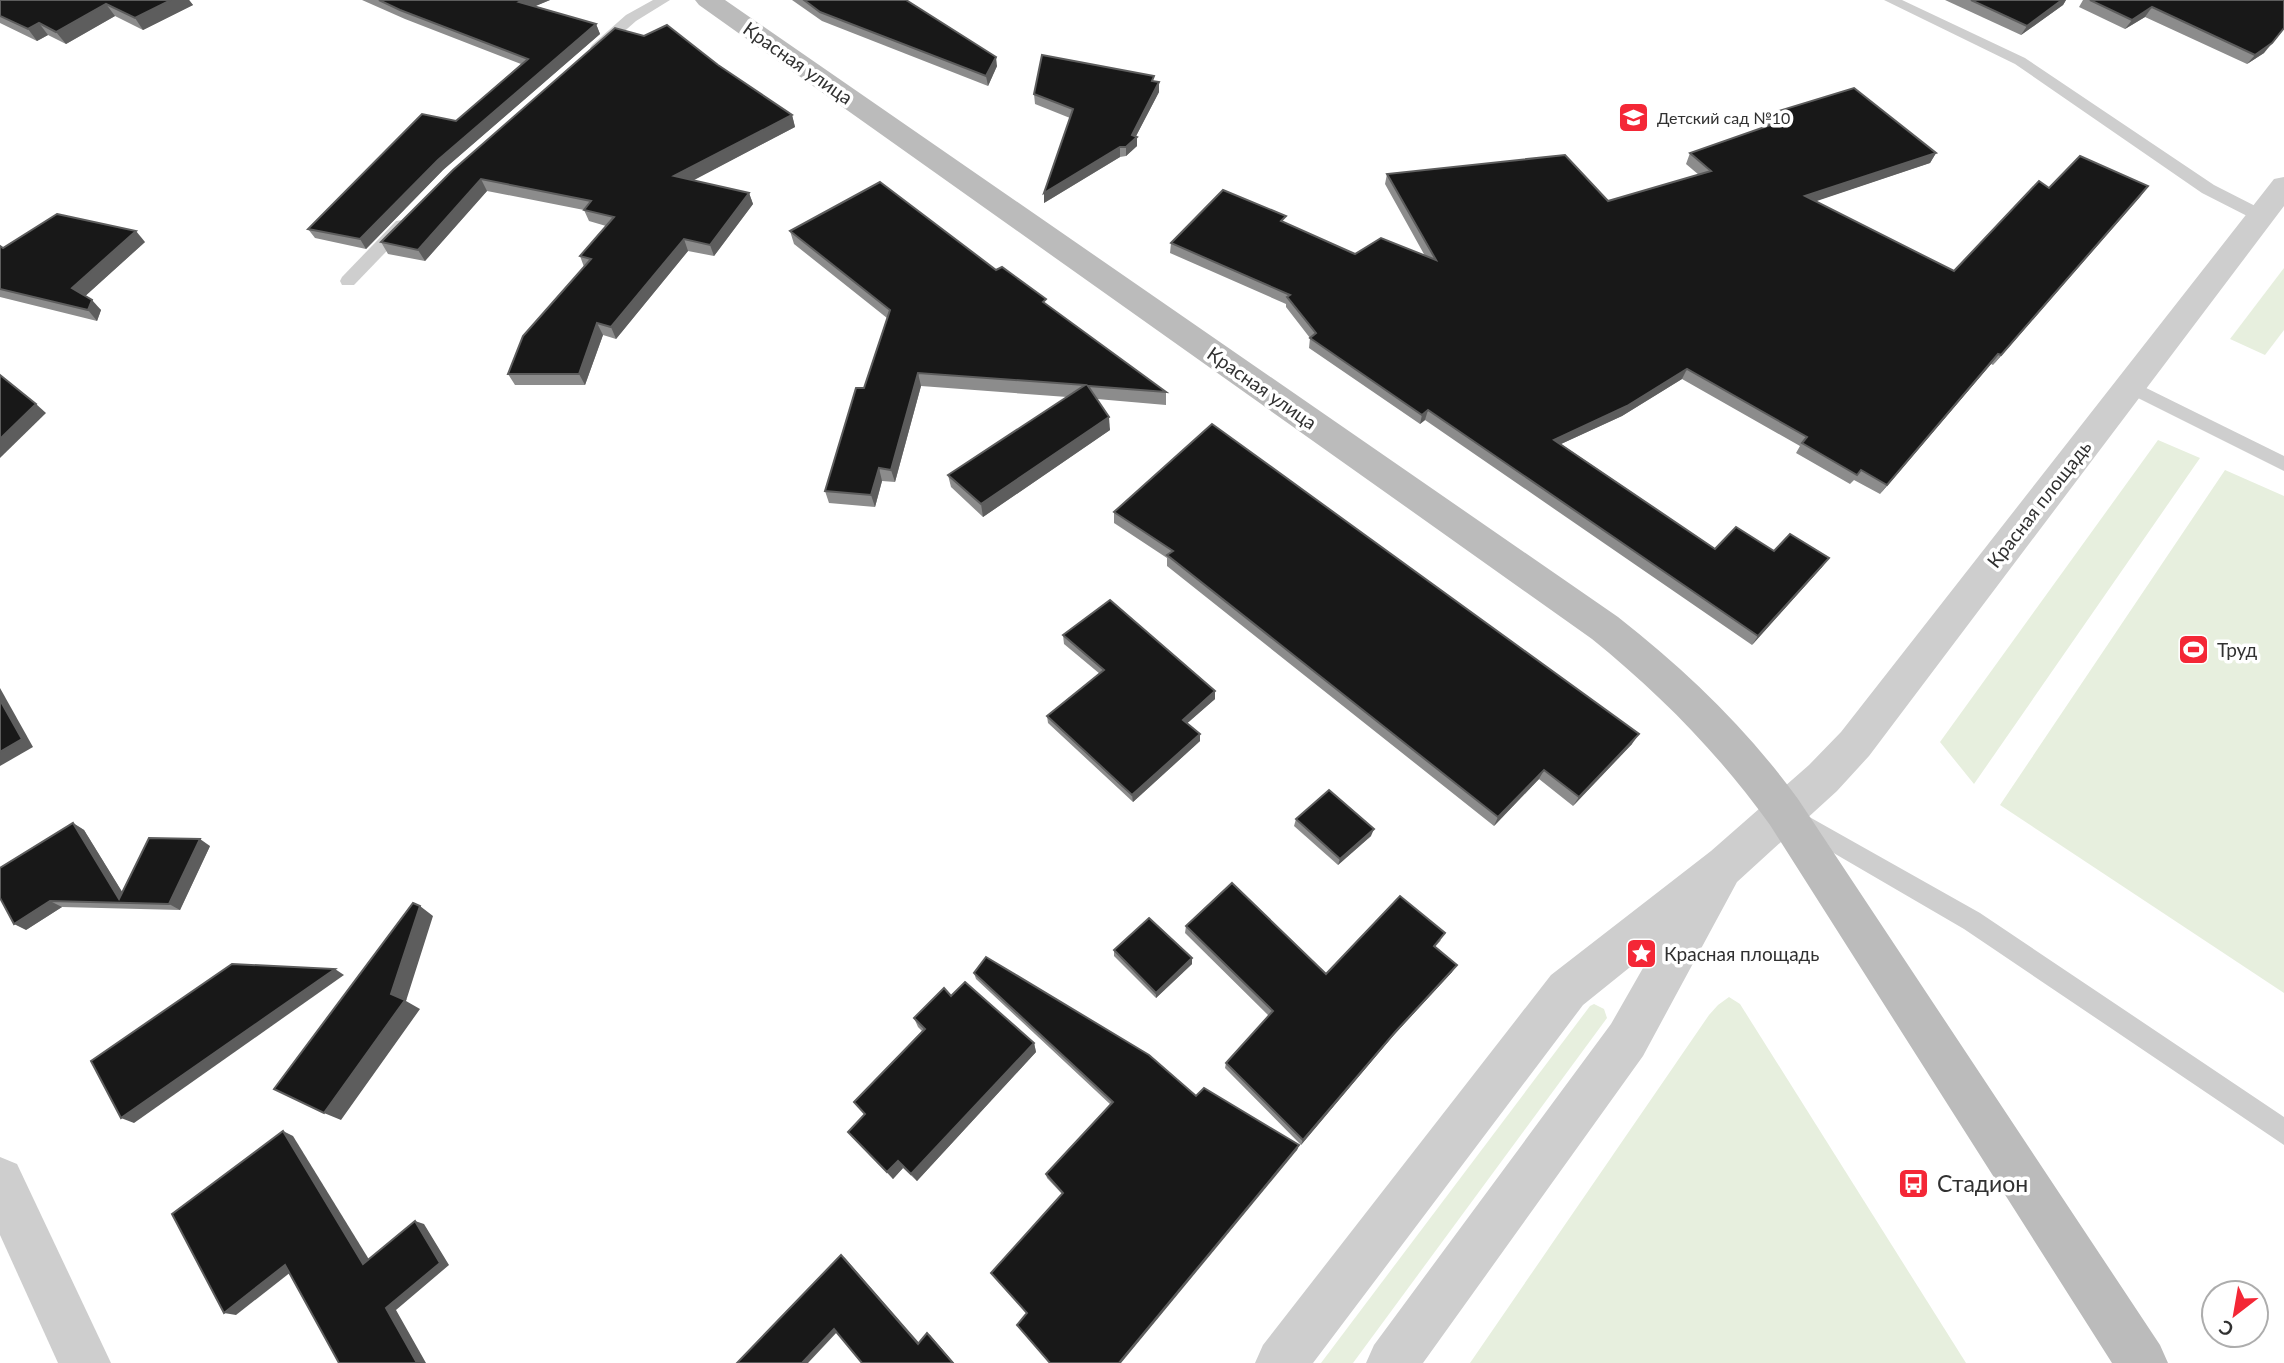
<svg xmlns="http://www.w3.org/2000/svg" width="2284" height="1363" font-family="Lato,sans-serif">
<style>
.green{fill:#e7efde}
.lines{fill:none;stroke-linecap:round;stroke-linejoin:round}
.lane{fill:#cecece;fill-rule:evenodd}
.street{fill:#cecece;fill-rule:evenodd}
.secondary{fill:#bbb;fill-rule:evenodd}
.wall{fill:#8c8c8c}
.shaded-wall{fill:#5d5d5d}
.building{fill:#181818;stroke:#5d5d5d;stroke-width:2}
.labels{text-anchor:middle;stroke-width:7;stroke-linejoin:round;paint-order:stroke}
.far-poi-label{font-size:16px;fill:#313131;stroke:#fff;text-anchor:start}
.street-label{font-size:19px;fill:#313131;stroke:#fff}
.poi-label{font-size:19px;fill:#313131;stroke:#fff;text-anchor:start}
.near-poi-label{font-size:23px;fill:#313131;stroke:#fff;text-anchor:start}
</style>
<rect width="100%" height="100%" fill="#fff"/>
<g class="green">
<path d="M2284,268v62l-19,25 -35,-16z"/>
<path d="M2158,440l42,18 -226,326 -34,-42z"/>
<path d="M2225,470l59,26v497l-284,-188z"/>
<path d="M1729,997l11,7 226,359h-496l239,-348 9,-10z"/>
<path d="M1594,1004l10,5 3,9 -254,345h-32l269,-357z"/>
</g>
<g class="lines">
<g class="lane">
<path d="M653,0h17l-34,21 -34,30h-10l-2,-3 2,-3 34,-30z"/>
<path d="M1884,0h18l123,58 189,127 53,27 2,4 -8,5 -6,-1 -53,-27 -187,-129z"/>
<path d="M402,220l6,1 2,4 -2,4 -54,56h-12l-2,-4 2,-4 54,-56z"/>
<path d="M2130,380l154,76v15l-160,-80 -3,-5 3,-5z"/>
<path d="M1797,810l183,103 304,204v28l-320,-216 -175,-102 -3,-7 3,-7z"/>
</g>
<g class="street">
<path d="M2284,177v29l-415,550 -32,35 -100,91 -94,174 -220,307h-57l8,-18 237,-321 44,-77 -72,58 -270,358h-58l8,-18 288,-370 160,-124 98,-86 32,-33 433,-553z"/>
<path d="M0,1157l17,7 94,199h-53l-58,-128z"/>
</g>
<path class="secondary" d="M695,0h30l893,617c69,54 129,112 180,182l362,546 8,18h-56l-342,-538c-51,-71 -110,-131 -178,-186l-893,-634z"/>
</g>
<g class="wall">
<path d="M0,0h189l4,5 -50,25 -28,-14 -49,28 -18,-9 -11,6 -37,-18z"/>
<path d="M362,0h188l-15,6 61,18 4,10 -157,136 -77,79 -51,-11 -7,-9 148,-108 65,-57 -116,-45z"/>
<path d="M792,0h114l91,66 -9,20 -166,-65z"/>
<path d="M1945,0h121l-3,5 -42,30z"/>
<path d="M2083,0h201l-20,53 -17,11 -102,-47 -20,12 -46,-22z"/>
<path d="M718,65l74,50 3,12 -102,53 56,13 4,11 -39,52 -26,-5 -72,88 -13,-4 -18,50h-70l-7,-11 76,-107 -4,-11 26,-30 -17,-5 -5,-11 -97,-19 -62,70 -37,-7 -7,-12 72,-72z"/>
<path d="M1154,81l5,1v10l-23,44 1,10 -11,10 -6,1 -76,46 26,-85 -35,-14 -1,-10z"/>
<path d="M1769,114l167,39 -6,10 -115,38 139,70 95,-83 99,-2 -155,179 -2,-1 -111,130 -26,-14 -4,4 -54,-31 4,-7 -118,-67 -60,37 -61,28 154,105 59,2 48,16 -70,78 -327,-225 -5,4 -111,-76 1,-10 -24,-31v-3l-116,-51 1,-10 114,-20 70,31 70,2 -40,-72 2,-10 221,27 91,-26 -13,-11 4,-11 77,-26 -3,-3z"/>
<path d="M790,231l206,39 50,34 120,88v13l-69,-6 13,31 -127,87 -32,-30 -3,-12 119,-78 -146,-11 -26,96 -13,-1 -7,26 -46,-4 -4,-12 39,-103 23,-70 -93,-74z"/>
<path d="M145,242l-60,54 16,14 -4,11 -97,-24v-51l3,2z"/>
<path d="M1114,512l518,232 -59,62 -34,-27 -45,47 -327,-260v-8l-53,-35z"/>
<path d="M1063,635l152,64 -28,24 13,11v7l-67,61 -85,-79 -1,-7 53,-42 -36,-30z"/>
<path d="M1296,819l75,17 -33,29 -44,-39z"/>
<path d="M73,823l11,7 38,62 88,-46 -30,64 -118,-3 -36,23z"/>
<path d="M1186,926l140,48 115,-34 -6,7 17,25 -60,65 -91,108 -76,-77 1,-5 43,-47 -84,-83z"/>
<path d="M1114,950l78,8v6l-36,34 -42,-42z"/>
<path d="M974,973l222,123 103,49 -2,5 -270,163 35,-119 -15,-16 -1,-4 65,-69 -135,-126z"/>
<path d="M951,996l83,47 2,9 -119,129 -14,-13 -10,11 -45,-47 17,-18 -11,-12 68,-71 -4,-4 -4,-9z"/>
</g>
<g class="shaded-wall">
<path d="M171,0h18l4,5 -50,25 -8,-12z"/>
<path d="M523,0h27l-26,11 -5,-9z"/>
<path d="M2062,0h4l-3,5 -42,30 6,-9z"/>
<path d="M106,4l9,12 -49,28 -10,-12z"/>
<path d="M2152,7l-7,10 -20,12 7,-9z"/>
<path d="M39,23l9,12 -11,6 -9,-12z"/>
<path d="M596,24l4,10 -157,136 -77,79 -6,-10 78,-79z"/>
<path d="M2284,29l-20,24 -17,11 8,-9z"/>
<path d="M996,57l1,9 -9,20 -2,-10z"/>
<path d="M1159,82v10l-24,46 2,-1v9l-11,10v-9z"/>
<path d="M792,115l3,12 -116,61 -5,-12z"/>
<path d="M1120,147v10l-76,46v-10z"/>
<path d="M1936,153l-6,10 -131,44 6,-11z"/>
<path d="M481,179l6,12 -62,70 -7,-11z"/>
<path d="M2148,186l-8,11 -147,168 8,-10z"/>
<path d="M749,193l4,11 -39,52 -4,-11z"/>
<path d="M136,231l9,11 -63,57 -10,-11z"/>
<path d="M684,239l4,12 -72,88 -5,-12z"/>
<path d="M92,300l9,10 -4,11 -9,-11z"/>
<path d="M597,323l6,12 -18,50 -6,-11z"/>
<path d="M1998,354l-7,10 -111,130 7,-9z"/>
<path d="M1687,369l-5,10 -60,37 -72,33 4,-9z"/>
<path d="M918,373l3,13 -26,96 -4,-12z"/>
<path d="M36,404l10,9 -46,45v-19z"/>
<path d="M1428,410l-3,10 -5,4 2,-9z"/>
<path d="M1109,417l1,13 -127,87 -2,-13z"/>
<path d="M879,468l3,13 -7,26 -4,-12z"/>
<path d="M1829,558l-7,9 -70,78 6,-9z"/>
<path d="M0,688l33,59 -33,19z"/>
<path d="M1215,691v8l-32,28v-7z"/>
<path d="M1200,734v7l-67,61 -1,-7z"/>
<path d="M1639,734l-7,10 -59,62 6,-9z"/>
<path d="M1544,770l-5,9 -45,47 4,-9z"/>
<path d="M73,823l11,7 45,73 -10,-4z"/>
<path d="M1374,829l-3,7 -33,29 2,-6z"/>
<path d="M200,839l10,7 -30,64 -11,-6z"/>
<path d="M50,901l12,6 -36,23 -12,-6z"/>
<path d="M420,906l13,10 -27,85 14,8 -79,111 -17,-7 67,-119z"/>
<path d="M1192,958v6l-36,34v-5z"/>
<path d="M1457,965l-5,7 -60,65 -91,108 2,-5 93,-109z"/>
<path d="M335,969l9,6 -210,148 -13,-5z"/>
<path d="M1034,1043l2,9 -119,129 -6,-7z"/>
<path d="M283,1131l10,5 80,130 -10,-2z"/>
<path d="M1299,1145l-2,5 -176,213h-2z"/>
<path d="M898,1161l5,7 -10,11 -6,-7z"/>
<path d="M415,1221l9,3 25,41 -53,45 30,53h-9l-31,-55z"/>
<path d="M841,1255l4,3 76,87 -3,-1z"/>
<path d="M285,1265l11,3 -60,47 -12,-2z"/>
<path d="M834,1329l4,2 -30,32h-6z"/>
<path d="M927,1333l3,2 24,28h-1z"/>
</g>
<g class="building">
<path d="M0,0h171l-36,18 -29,-14 -50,28 -17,-9 -11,6 -28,-13z"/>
<path d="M379,0h144l-4,2 77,22 -158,136 -78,79 -52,-10 114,-115 34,7 72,-62 -128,-49z"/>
<path d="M804,0h102l90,57 -10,19 -166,-64z"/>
<path d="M1971,0h91l-35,26z"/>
<path d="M2090,0h194v28l-12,15 -17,12 -103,-48 -20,13z"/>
<path d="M667,25l51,40 74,50 -118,61 75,17 -39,52 -26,-6 -73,88 -14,-4 -18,51h-71l15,-38 68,-77 -11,-3 34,-39 -30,-7 7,-9 -110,-22 -63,71 -37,-8 72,-72 162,-142 29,8z"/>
<path d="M1042,55l112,21 -2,5 7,1 -27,53 5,2 -11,10h-6l-76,46 29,-84 -39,-15z"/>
<path d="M1854,88l82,65 -131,43 149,75 85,-90 10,7 31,-32 68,30 -147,169 -3,-1 -111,131 -26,-15 -4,5 -55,-32 5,-6 -120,-68 -60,37 -73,34 161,109 21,-22 38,24 16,-17 39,24 -71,78 -330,-226 -6,5 -112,-77 6,-5 -29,-36 3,-2 -119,-52 52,-53 63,26 -5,5 74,33 26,-16 55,22 -49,-86 178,-19 43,46 103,-30 -21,-18 89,-31 -10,-8z"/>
<path d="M880,182l116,88 6,-3 44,32 -3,3 123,90 -78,-6 21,31 -128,87 -33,-29 137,-90 -167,-12 -27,97 -12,-2 -8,27 -46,-4 31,-103h8l26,-78 -100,-79z"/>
<path d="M57,214l79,17 -64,57 20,12 -4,10 -88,-21v-43l3,2z"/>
<path d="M0,375l36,29 -36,35z"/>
<path d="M1212,424l427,310 -60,63 -35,-27 -46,47 -331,-262 6,-4 -59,-39z"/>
<path d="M1110,600l105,91 -32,29 17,14 -68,61 -85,-79 57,-46 -41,-35z"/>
<path d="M0,700l22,39 -22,13z"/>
<path d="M1329,790l45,39 -34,30 -44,-40z"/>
<path d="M73,823l46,76 30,-61 51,1 -31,65 -119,-3 -36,23 -14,-26v-30z"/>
<path d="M1232,883l94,91 74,-78 45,37 -11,13 23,19 -61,66 -93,109 -77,-77 47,-52 -87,-85z"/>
<path d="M413,903l7,3 -29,88 14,6 -81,113 -50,-24z"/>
<path d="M1149,918l43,40 -36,35 -42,-43z"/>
<path d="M986,957l163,98 47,41 8,-8 95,57 -180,218h-69l-33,-38 10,-12 -36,-40 72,-80 -17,-19 67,-72 -139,-129z"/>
<path d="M232,964l103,5 -214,149 -30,-57z"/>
<path d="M965,982l69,61 -123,131 -13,-13 -11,11 -39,-40 17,-18 -11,-12 71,-73 -11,-11 30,-30 7,8z"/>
<path d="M283,1131l80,133 52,-43 25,42 -54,45 31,55h-78l-54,-98 -61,48 -52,-99z"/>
<path d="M841,1255l77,89 9,-11 26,30h-91l-28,-34 -32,34h-65z"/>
</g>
<defs>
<symbol id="school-square" viewBox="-11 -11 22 22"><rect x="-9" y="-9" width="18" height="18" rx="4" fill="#f42736" stroke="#fff"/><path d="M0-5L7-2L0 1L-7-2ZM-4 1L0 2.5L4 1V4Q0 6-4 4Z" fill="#fff"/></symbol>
<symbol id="stadium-square" viewBox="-11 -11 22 22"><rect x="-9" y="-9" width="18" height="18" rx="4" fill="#f42736" stroke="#fff"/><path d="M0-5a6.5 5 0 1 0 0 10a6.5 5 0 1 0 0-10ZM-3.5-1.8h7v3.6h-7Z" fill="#fff"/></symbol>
<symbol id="sight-square" viewBox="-11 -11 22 22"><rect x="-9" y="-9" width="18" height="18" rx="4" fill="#f42736" stroke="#fff"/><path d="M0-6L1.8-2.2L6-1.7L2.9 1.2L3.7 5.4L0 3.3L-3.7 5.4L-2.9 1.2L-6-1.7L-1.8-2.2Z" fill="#fff"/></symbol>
<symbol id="bus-square" viewBox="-11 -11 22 22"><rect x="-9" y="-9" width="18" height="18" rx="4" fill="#f42736" stroke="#fff"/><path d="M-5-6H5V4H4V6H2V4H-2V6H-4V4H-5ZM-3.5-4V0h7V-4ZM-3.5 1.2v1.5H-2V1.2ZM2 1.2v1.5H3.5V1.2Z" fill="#fff"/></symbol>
</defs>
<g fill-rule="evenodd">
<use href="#school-square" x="1616" y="100" width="35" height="35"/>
<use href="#stadium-square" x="2176" y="632" width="35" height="35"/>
<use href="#sight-square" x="1624" y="936" width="35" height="35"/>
<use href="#bus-square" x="1896" y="1166" width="35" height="35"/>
</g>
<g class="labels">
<g class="far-poi-label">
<text x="1657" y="124">Детский сад №10</text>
</g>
<g class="street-label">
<text transform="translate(798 63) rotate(35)" y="7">Красная улица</text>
<text transform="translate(1262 388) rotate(35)" y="7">Красная улица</text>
<text transform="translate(2039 504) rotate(-52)" y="7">Красная площадь</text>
</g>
<g class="poi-label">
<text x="2217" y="657">Труд</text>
<text x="1664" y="961">Красная площадь</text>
</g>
<g class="near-poi-label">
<text x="1937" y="1192">Стадион</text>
</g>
</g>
<g transform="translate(2235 1314) rotate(211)"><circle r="33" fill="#ffffff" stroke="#adadad" stroke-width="2"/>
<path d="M0-5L12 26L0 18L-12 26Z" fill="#f42736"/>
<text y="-10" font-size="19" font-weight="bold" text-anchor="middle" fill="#313131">С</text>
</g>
</svg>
